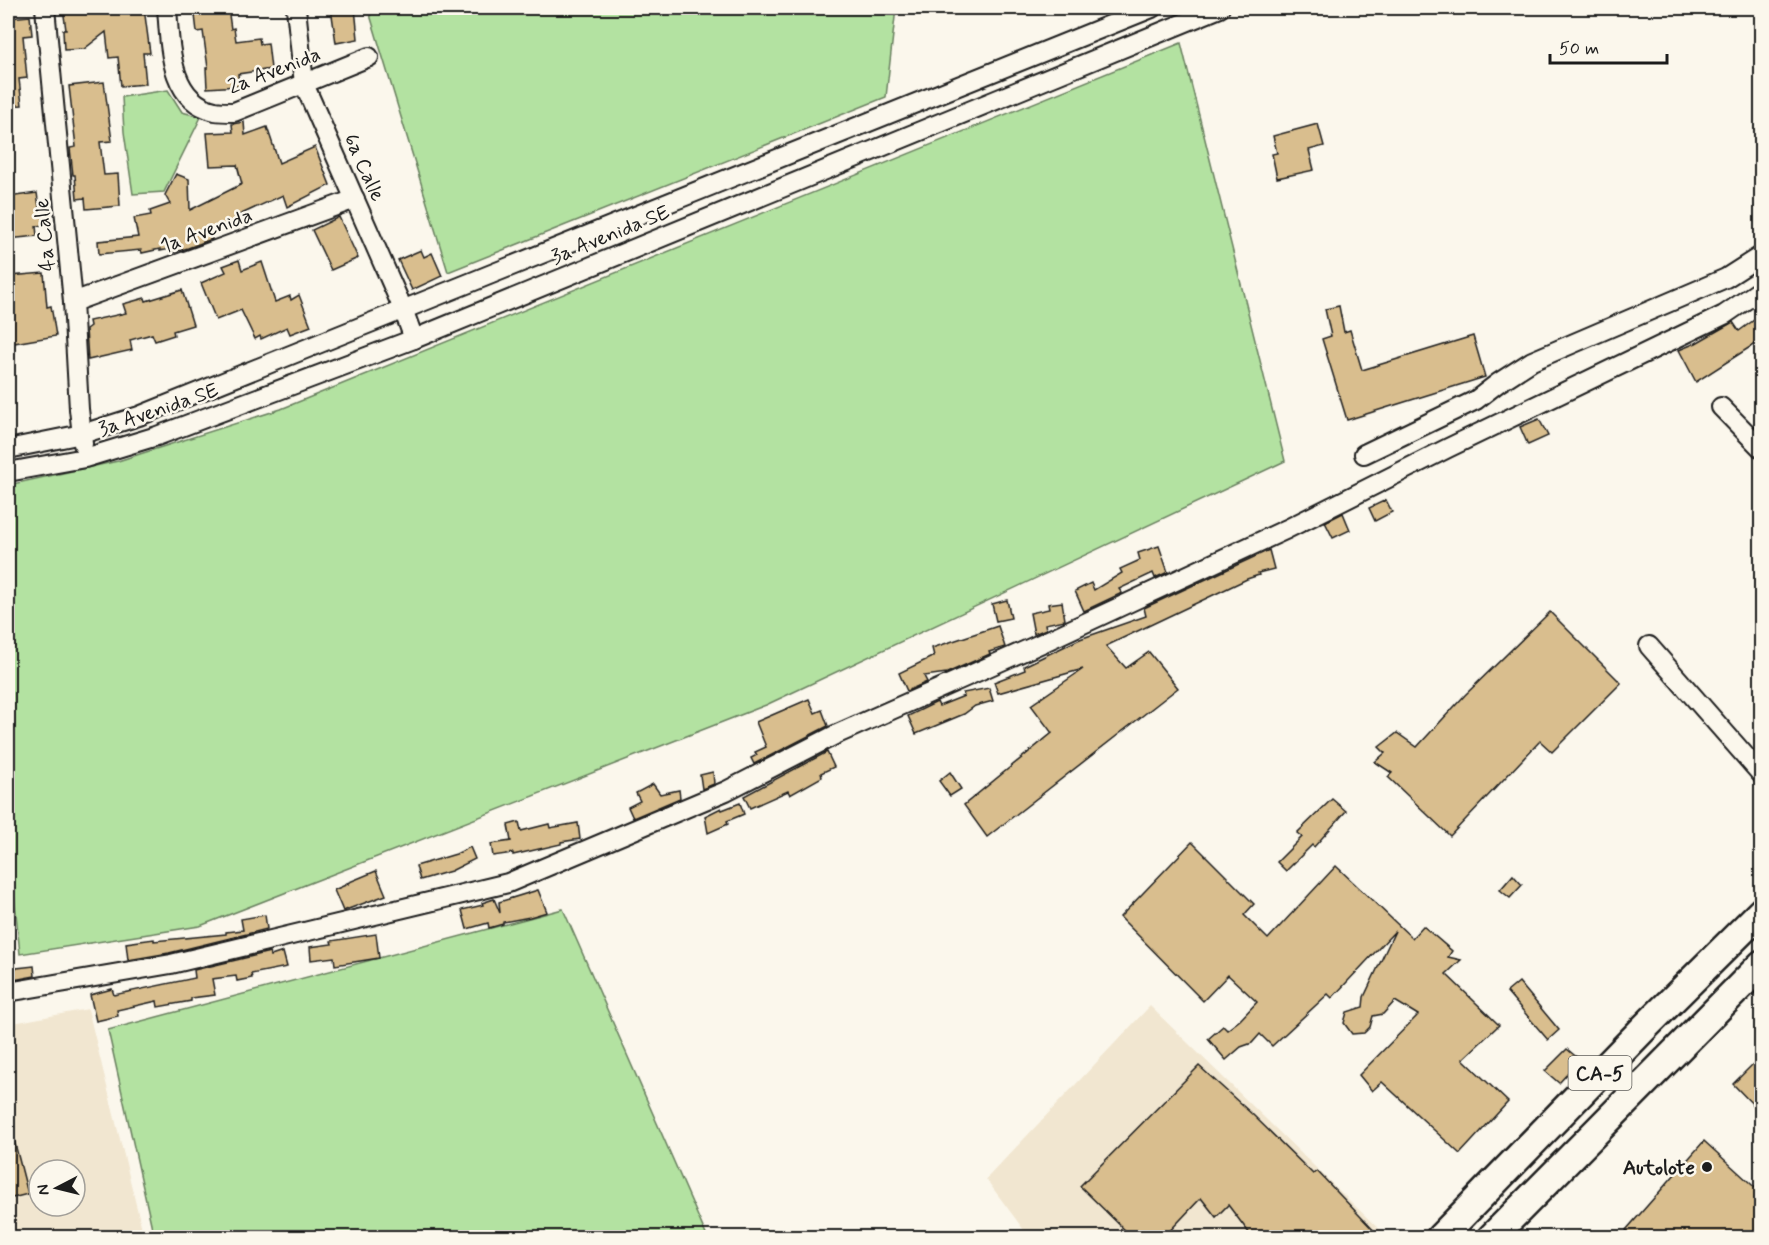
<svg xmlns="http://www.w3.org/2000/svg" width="1769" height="1245" font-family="Mynerve,sans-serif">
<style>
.built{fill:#f1e6d0;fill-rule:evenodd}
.green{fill:#b3e2a1;stroke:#687f5e;stroke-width:1.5}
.building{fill:#d9be8e;stroke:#1c1c1c;stroke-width:1.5}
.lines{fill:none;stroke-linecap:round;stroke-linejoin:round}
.minor-casing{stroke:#1c1c1c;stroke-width:22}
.highway-casing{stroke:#1c1c1c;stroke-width:32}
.minor{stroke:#fbf7ec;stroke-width:18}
.highway{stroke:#fbf7ec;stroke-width:27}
.poi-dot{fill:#1c1c1c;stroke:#fbf7ec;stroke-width:2}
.labels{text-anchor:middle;stroke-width:5;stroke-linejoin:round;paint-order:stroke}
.shield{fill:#fbf7ec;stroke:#5f5e5a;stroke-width:1.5}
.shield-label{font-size:20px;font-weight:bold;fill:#1c1c1c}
.street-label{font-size:21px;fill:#1c1c1c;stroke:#fbf7ec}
.poi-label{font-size:21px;font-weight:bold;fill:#1c1c1c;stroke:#fbf7ec;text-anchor:end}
</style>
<rect width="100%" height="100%" fill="#fbf7ec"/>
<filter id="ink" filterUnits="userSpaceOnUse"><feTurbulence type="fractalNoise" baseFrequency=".0167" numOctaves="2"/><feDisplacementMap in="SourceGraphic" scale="12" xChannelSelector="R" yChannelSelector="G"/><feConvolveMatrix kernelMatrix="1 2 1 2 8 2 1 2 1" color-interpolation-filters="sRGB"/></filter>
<g filter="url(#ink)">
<g class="built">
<path d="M1150,1006l237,231h-358l-43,-58z"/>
<path d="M88,1009l56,228 -136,1v-214zM39,1170h36v36h-36z"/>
</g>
<g class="green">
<path d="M370,8h526l-10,89 -438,175 -77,-254z"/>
<path d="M1181,43l104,418 -519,244 -566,221 -180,28 -12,-121v-348l110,-24 163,-52z"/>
<path d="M168,90l14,22 19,5 -37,75 -31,2 -9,-62 -2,-35z"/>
<path d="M563,909l144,328h-553l-46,-207z"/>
</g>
<g class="building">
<path d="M63,8h81l6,45h-7l3,31 -25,2 -3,-29 -9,1 -3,-26 -22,17 -20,1 -1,-20h3z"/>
<path d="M206,8h22l3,21 3,-1 2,13 23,-3 1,6 8,-1 3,26 -33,5 1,12 -32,2 -1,-20h2l-5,-37 -6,1 -2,-17h3l-1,-6z"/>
<path d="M331,8h24l3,31 -22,4z"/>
<path d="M30,16l2,19 -9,1 4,42 -8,1 3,26 -14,1v-88z"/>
<path d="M104,82l8,59 -12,1 4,33 14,-1 2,32 -34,3 -1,-11 -8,1 -2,-24h-2l-3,-27 6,-1 -7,-61z"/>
<path d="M244,122l1,13 22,-8 12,36 36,-16 15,38 -43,22 -4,-12 -48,22 2,5 -27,13 2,4 -24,9 -18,5v-4l-10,2v-2l-18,4 -1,-3 -42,4 -1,-13 40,-4 -4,-19 17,-3 -1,-4 20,-7 -5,-9 11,-21 13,5 1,31 52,-26 -5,-19 -27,1 -3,-33 26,-1 -1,-8z"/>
<path d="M1318,124l6,22 -15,4 5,20 -37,8 -5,-24 5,-1 -4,-17z"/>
<path d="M37,193l3,21h5l1,11 -10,1 1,10 -29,3v-42z"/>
<path d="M339,217l19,41 -27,12 -19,-40z"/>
<path d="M421,250l3,7 8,-4 10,23 -30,14 -14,-30z"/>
<path d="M239,260l3,10 20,-8 13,40 15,-6 1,4 8,-5 12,31 -21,8 -3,-7 -26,12 -1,-3 -5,3 -14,-29 -25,10 -15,-37 25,-11 -3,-6z"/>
<path d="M44,273l3,34 4,-1 5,30 -48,8v-31l5,-1 -3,-36z"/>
<path d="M182,290l11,35 -20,6 1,4 -19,6 -3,-7 -22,6 2,10 -44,10 -2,-31 4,-3 -1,-5 37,-8 -3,-9 22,-6 1,3z"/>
<path d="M1339,306l5,26 6,-2 12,40 111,-34 12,41 -138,43 -25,-81 9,-3 -6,-27z"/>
<path d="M1754,320l7,11v9l-65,42 -17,-32 17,-7 37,-21 6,9z"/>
<path d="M1539,419l9,17 -20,9 -8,-18z"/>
<path d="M1386,500l6,12 -17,9 -6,-13z"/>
<path d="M1343,513l7,17 -17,8 -8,-16z"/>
<path d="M1159,546l9,26 -13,6 -2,-5 -34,16 3,4 -38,18 -9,-20 16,-8 3,7 28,-17 -2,-4 20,-9 -2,-7z"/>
<path d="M1269,550l5,19 -16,4 1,2 -12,4 -141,67 20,22 23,-16 29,36 -191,149 -23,-32 88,-72 -21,-28 52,-36 -85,24 -4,-11 31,-12 -1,-4 56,-27 66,-23 -2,-8z"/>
<path d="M1007,600l4,18 -15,3 -4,-17z"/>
<path d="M1062,602l3,18 -20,4 1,5 -12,5 -4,-21 19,-4 -1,-5z"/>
<path d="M1550,612l71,71 -69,69 -12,-11 -90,95 -62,-59 4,-4 -17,-11 10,-9 -6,-6 18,-14 20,14 48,-52z"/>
<path d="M998,626l7,21 -16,5 1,2 -43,19 -23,3 3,6 -20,9 -8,-18 35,-17 -2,-8z"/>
<path d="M989,688l4,13 -18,5 -11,8 -48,20 -8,-18 29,-14 2,4 25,-10 -1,-3z"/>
<path d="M809,699l6,14 7,-3 6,16 -74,38 -3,-6 6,-3 -2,-3 11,-5 -10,-25z"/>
<path d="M827,752l7,15 -13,6 1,4 -32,18 -2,-4 -38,17 -6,-12z"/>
<path d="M713,772l1,12 -12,5 -2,-14z"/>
<path d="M950,772l11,17 -11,7 -11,-15z"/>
<path d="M653,784l7,10 19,-4 1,8 -47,20 -5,-11 12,-6 -4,-8z"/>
<path d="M1332,799l14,12 -32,36 -2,-2 -26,26 -9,-9 25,-25 -5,-4z"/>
<path d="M740,803l4,11 -17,7 1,3 -20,9 -3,-17 16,-8 1,2z"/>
<path d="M519,822l2,9 28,-7 1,4 28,-5 2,16 -19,3v2l-48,11v-2l-20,3 -2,-12 20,-3 -3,-16z"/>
<path d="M1192,842l62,62 -10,11 24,24 68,-73 76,72 11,-12 29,25 -4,6 13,3 -15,14 53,51 -36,34 45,43 -48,52 -78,-72 -10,9 -13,-16 59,-60 -23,-14 -12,13 -10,2 -3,11 -6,6 -12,1 -8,-11 3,-11 16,-5 1,-10 31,-66 -63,67 -4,-4 -56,52 -12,-12 -8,9 -11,4 -15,13 -18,-21 15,-13 4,4 13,-10 17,-18 -29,-27 -25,26 -83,-84z"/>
<path d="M470,847l5,12 -24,12 -31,9 -4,-14 40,-12z"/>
<path d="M376,871l10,24 -43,16 -9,-21 14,-6 -1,-1z"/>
<path d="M1513,875l9,10 -12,13 -10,-8z"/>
<path d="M538,890l9,22 -17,5 -27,5v2l-14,4 -1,-5 -21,6 -5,-19 21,-5 -1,-2 12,-4 6,14 -1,-11z"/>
<path d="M265,915l2,14 -98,24 -41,7 -2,-17 28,-4v2l72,-7v-2l17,-2 -2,-11z"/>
<path d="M376,934l3,24 -44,7 -1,-8 -23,3 -1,-13 22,-3 -1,-3z"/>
<path d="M270,952l1,4 12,-4 4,15 -36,7 1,4 -15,3 -1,-5 -24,3 3,16 -24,3v3l-33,6 -1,-6 -40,9 1,6 -22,5 -6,-26 22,-6 2,6 81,-17 -1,-8z"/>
<path d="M34,966l1,10 -27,5v-12z"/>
<path d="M1519,982l40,48 -11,10 -41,-48z"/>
<path d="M1567,1049l13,11 -21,23 -14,-12z"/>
<path d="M1755,1062l6,7v44l-28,-29z"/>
<path d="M1199,1066l54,49 60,59 4,-3 64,67h-128l-25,-33 -12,12 -15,-19 -38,40h-30l-53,-52z"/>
<path d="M12,1132l16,62 -20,5v-66z"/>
<path d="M1704,1141l57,52v45h-126l-9,-8z"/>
</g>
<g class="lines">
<defs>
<g id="minor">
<path d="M45,8l28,294 6,107 4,35"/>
<path d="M167,8c3,36 2,93 48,103 6,1 13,1 19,1l135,-55"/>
<path d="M296,8l8,76 99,225 11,30"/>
<path d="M73,302l282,-103"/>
<path d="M1721,407l41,42"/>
<path d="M8,449l74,-15 57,-18 1013,-408"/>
<path d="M1364,454l112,-54 22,-17 34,-22 194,-83 36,-23"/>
<path d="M8,472l77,-14 72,-22 257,-97 806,-331"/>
<path d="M1649,646l113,129"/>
<path d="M8,992l163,-28 337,-81 218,-92 109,-56 207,-92 245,-114 161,-81 276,-133 38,-26"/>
</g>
<g id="highway">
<path d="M1440,1238l206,-212 116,-115"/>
<path d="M1491,1238l271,-274"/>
</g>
</defs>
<use href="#minor" class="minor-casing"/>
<use href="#highway" class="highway-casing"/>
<use href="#minor" class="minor"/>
<use href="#highway" class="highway"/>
</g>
</g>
<circle class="poi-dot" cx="1707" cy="1167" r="6"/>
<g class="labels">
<rect class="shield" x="1568.5" y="1056" width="63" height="34" rx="4.5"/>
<g class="shield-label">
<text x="1600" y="1080">CA-5</text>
</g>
<g class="street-label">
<text transform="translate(274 70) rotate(-21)" y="7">2a Avenida</text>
<text transform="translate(365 167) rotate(66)" y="7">6a Calle</text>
<text transform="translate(206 230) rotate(-20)" y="7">1a Avenida</text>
<text transform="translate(610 234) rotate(-22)" y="7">3a Avenida SE</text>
<text transform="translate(44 235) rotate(-95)" y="7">4a Calle</text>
<text transform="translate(158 409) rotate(-19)" y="7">3a Avenida SE</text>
</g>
<g class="poi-label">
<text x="1695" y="1174">Autolote</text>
</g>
</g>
<rect width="1769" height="1245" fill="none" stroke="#fbf7ec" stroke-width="30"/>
<rect x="15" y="15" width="1739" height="1215" fill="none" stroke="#1c1c1c" stroke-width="2" filter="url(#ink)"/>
<g transform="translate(57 1188) rotate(263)"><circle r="28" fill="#fbf7ec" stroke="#a29f99" stroke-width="1.5"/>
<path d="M0-4.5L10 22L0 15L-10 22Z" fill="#1c1c1c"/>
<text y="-9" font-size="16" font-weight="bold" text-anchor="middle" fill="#1c1c1c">N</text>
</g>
<path d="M1550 54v9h117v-9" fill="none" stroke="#1c1c1c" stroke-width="3"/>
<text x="1559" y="54" font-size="18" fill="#1c1c1c" stroke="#fbf7ec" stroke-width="4.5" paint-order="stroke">50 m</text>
</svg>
